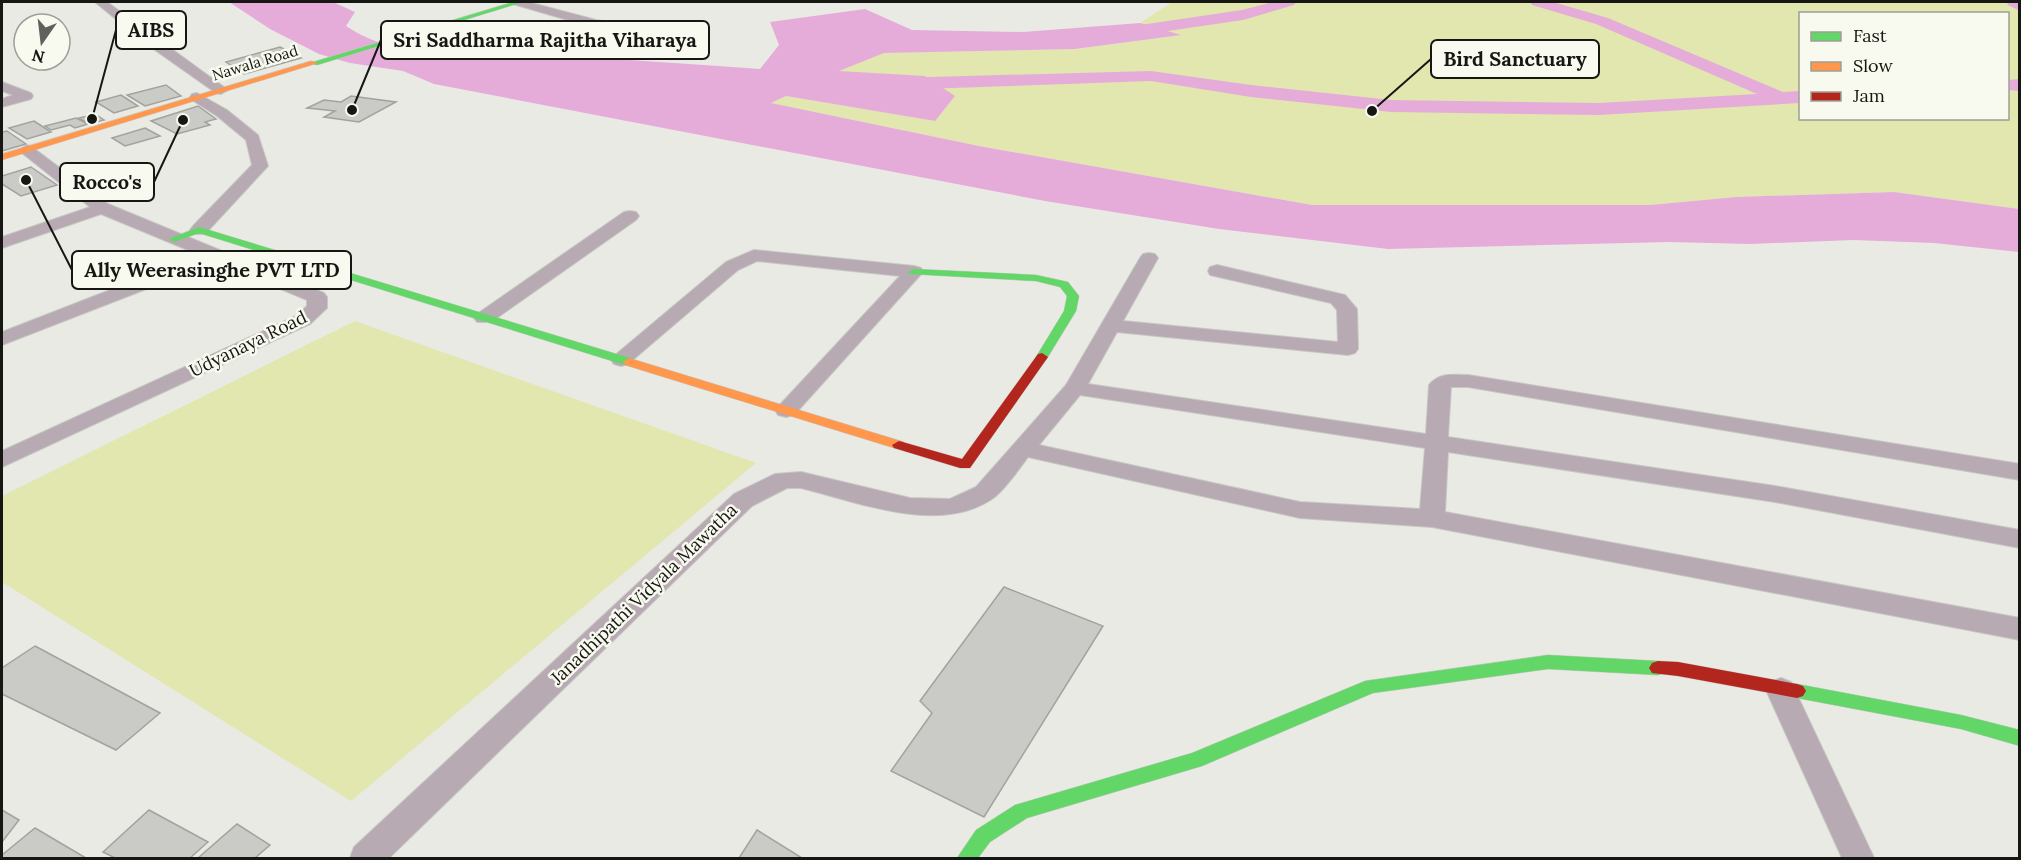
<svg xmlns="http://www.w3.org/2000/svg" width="2021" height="860" font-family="Lora,serif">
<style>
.green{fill:#e1e7af;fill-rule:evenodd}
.water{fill:#e5acda}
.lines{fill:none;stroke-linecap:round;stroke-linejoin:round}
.canal{fill:#e5acda;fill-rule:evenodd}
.building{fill:#cacac6;stroke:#a2a39f;stroke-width:1.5}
.street-casing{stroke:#c7c7c4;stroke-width:2}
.fast-casing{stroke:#c7c7c4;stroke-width:1}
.slow-casing{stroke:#c7c7c4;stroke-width:1}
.jam-casing{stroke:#c7c7c4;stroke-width:1}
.street{fill:#b7aab3;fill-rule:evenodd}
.fast{fill:#63d668;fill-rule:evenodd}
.slow{fill:#ff974d;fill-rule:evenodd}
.jam{fill:#b3261e;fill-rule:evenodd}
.labels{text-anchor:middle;stroke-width:5;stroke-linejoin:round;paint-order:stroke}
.far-street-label{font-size:15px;fill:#161713;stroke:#f8faef}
.street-label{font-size:18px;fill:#161713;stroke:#f8faef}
.leader{fill:none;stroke:#161713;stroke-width:2}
.callout-dot{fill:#161713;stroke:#f8faef;stroke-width:2}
.callout{fill:#f8faef;stroke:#161713;stroke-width:2}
.callout-label{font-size:20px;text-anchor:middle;font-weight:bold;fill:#161713}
</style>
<rect width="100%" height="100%" fill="#eaeae5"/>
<g class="green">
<path d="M1172,2h847v207l-125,-17 -158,5 -86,8h-338l-333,-59 -209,-43 16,-7 149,25 -98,-50 47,-18 191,-4 104,-14 -39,-12zM1800,14h208v104h-208z"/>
<path d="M355,321l401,142 -405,338 -349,-219v-86z"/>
</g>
<path class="water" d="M229,2h104l22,10 -9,14c55,38 141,26 205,29 70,4 139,9 209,14l19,-24 -9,-23 95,-13 47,21 111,2 117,-9 41,12 -106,14 -191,4 -45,18 86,5 30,20 -20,25 -149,-25 -15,7 208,43 333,59h338l86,-8 158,-5 125,17v43l-85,-9 -81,-3 -103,4 -81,-2 -281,7 -169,-20 -174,-28 -611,-117 -31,-13 -53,-8 -31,-9 -49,-25z"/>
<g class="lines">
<g class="canal">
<path d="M1273,2h23l-2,3 -51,15 -123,18 -8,-5 8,-5 122,-18z"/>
<path d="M1530,2h23l55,16 175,74 17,-1v12l-201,12 -208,-3 -140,-15 -100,-16 -257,9 -6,-2 -3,-4 3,-4 6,-2 257,-7 100,14 140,15 208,3 158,-9 -161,-70 -64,-19z"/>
<path d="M2007,2h13v9l-12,-6z"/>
<path d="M2020,79v12l-12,-1v-10z"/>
</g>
</g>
<g class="building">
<path d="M280,47l21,11 -57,16 -18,-12z"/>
<path d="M166,85l15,11 -36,10 -18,-11z"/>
<path d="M121,95l17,11 -24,7 -18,-11z"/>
<path d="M351,96l45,6 -37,20 -35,-5 11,-6 -28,-3 17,-8 17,2z"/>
<path d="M198,106l18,13 -11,3 5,3 -33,9 -26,-13z"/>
<path d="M95,114l9,6 -15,4 -10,-6z"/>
<path d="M76,118l12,6 -13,4 -5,-3 -19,5 -6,-4z"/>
<path d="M34,121l17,11 -24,7 -18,-11z"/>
<path d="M145,128l15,8 -35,10 -13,-8z"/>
<path d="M7,131l19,13 -24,7v-19z"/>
<path d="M31,167l26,18 -36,11 -19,-12v-8z"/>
<path d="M1004,587l99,39 -119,191 -93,-46 41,-58 -12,-12z"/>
<path d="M35,646l125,67 -44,37 -114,-56v-26z"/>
<path d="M2,810l17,10 -17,22z"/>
<path d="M149,810l59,32 -18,16h-75l-12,-6z"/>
<path d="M237,824l33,21 -15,13h-57z"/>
<path d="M35,828l51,30h-84v-3z"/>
<path d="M757,830l45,28h-63z"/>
</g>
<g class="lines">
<defs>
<g id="street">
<path d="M95,2h12l121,88 -7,4 -5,-1 -71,-50z"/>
<path d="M511,2h17l68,18 42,6 38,21 -6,4 -5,-1 -34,-18 -36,-4 -82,-24z"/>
<path d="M2,82l29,11 2,3 -2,3 -29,8v-8l11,-4 -11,-4z"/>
<path d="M197,93l30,17 31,25 10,31 -63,68h-12l-3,-4 3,-4 59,-61 -6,-25 -29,-24 -25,-16 -2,-3 2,-3z"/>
<path d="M27,145l5,2 76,57 216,89 3,4v11l-17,16 -308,143v-16l294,-135 11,-10v-6l-91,-38 -214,83v-13l198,-77 -99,-41 -99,34v-11l88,-30 -68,-54 -3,-3z"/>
<path d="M630,211l6,1 3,4 -3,4 -145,102h-14l-3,-4 3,-4 147,-102z"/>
<path d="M754,250l160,16 7,2 2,4 -129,143 -8,2 -8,-2 -3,-5 125,-134 -143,-15 -19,9 -110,94 -7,2 -7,-2 -3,-4 3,-4 112,-94z"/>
<path d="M1149,253l6,1 3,4 -35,63 215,21 -1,-32 -6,-7 -121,-28 -2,-4 2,-4 7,-2 128,30 12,14 1,40 -3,4 -7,2 -231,-23 -29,52 338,50 3,-49c10,-13 24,-10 39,-10l552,89v16l-552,-93h-17l-3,50 327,49 245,44v18l-245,-46 -327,-50 -3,60 575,106v22l-588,-113 -132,-9 -272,-61c-9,12 -24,34 -36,42 -53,36 -134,3 -191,-11h-14l-35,18 -363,352h-39l4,-11 380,-353 41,-20 26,-2 109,26 40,1 26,-12 90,-102 74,-127 3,-4zM1080,395l345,53 -5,61 -120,-7 -261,-57z"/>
<path d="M1781,678l10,4 83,176h-32l-76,-168 5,-8z"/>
</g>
<g id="fast">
<path d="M513,2h10l-206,63 -7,-2z"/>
<path d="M199,227l434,132 2,3 -2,3h-8l-426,-132 -25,9 -5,-3z"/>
<path d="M914,269l122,6 32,7 11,14 -3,15 -30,49h-8l-2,-3 28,-46 3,-15 -7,-9 -24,-6 -126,-7 -2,-2z"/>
<path d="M1548,655l110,6 6,2 3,5 -3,5 -6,2 -110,-6 -175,24 -171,73 -175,52 -37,24 -12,16h-21l19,-28 39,-25 177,-52 173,-72z"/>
<path d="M1797,684l164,31 59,15v16l-59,-17 -164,-31 -6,-2 -3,-5 3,-5z"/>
</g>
<g id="slow">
<path d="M311,61l7,2 -316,97v-6z"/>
<path d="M629,358l275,84 2,3 -7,4 -5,-1 -269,-83 -2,-3z"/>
</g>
<g id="jam">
<path d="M1042,353l6,4 -78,111h-10l-66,-20 -2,-3 7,-4 63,18 76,-105z"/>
<path d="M1658,661l20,1 119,22 6,2 3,5 -3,5 -6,2 -119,-22 -26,-3 -3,-5 3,-5z"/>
</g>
</defs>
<use href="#street" class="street-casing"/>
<use href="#fast" class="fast-casing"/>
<use href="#slow" class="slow-casing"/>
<use href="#jam" class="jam-casing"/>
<use href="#street" class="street"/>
<use href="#fast" class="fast"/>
<use href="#slow" class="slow"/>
<use href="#jam" class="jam"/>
</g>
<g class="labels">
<g class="far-street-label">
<text transform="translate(255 63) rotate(-17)" y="5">Nawala Road</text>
</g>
<g class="street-label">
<text transform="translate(248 344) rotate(-26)" y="6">Udyanaya Road</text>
<text transform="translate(644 594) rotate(-44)" y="6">Janadhipathi Vidyala Mawatha</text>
</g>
</g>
<path class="leader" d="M92 119L116 30M352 110L381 40M1372 111L1431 59M183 120L154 182M26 180L72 270"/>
<g class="callout-dot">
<circle cx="92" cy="119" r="6"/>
<circle cx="352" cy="110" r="6"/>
<circle cx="1372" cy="111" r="6"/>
<circle cx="183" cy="120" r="6"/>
<circle cx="26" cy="180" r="6"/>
</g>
<g class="callout">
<rect x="116" y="11" width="70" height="38" rx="6"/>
<rect x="381" y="21" width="328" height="38" rx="6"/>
<rect x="1431" y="40" width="168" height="38" rx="6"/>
<rect x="60" y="163" width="94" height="38" rx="6"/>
<rect x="72" y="251" width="279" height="38" rx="6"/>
</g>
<g class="callout-label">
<text x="151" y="37">AIBS</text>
<text x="545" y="47">Sri Saddharma Rajitha Viharaya</text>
<text x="1515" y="66">Bird Sanctuary</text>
<text x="107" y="189">Rocco's</text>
<text x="212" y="277">Ally Weerasinghe PVT LTD</text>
</g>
<rect width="2021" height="860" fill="none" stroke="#161713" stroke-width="6"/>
<rect x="1799" y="12" width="210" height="108" fill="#f8faef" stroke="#9e9f97" stroke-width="1.5"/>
<rect x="1811" y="32" width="30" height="9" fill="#63d668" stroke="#9e9f97" stroke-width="1.5"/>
<text x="1853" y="42" font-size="18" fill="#161713">Fast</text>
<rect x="1811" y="62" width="30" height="9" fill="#ff974d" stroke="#9e9f97" stroke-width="1.5"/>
<text x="1853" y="72" font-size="18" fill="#161713">Slow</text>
<rect x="1811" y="92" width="30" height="9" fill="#b3261e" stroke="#9e9f97" stroke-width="1.5"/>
<text x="1853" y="102" font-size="18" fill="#161713">Jam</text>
<g transform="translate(42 42) rotate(194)"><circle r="28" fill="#f8faef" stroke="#9e9f97" stroke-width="1.5"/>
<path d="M0-4.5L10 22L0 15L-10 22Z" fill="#60615c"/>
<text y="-9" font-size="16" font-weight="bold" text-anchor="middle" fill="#161713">N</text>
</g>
</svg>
